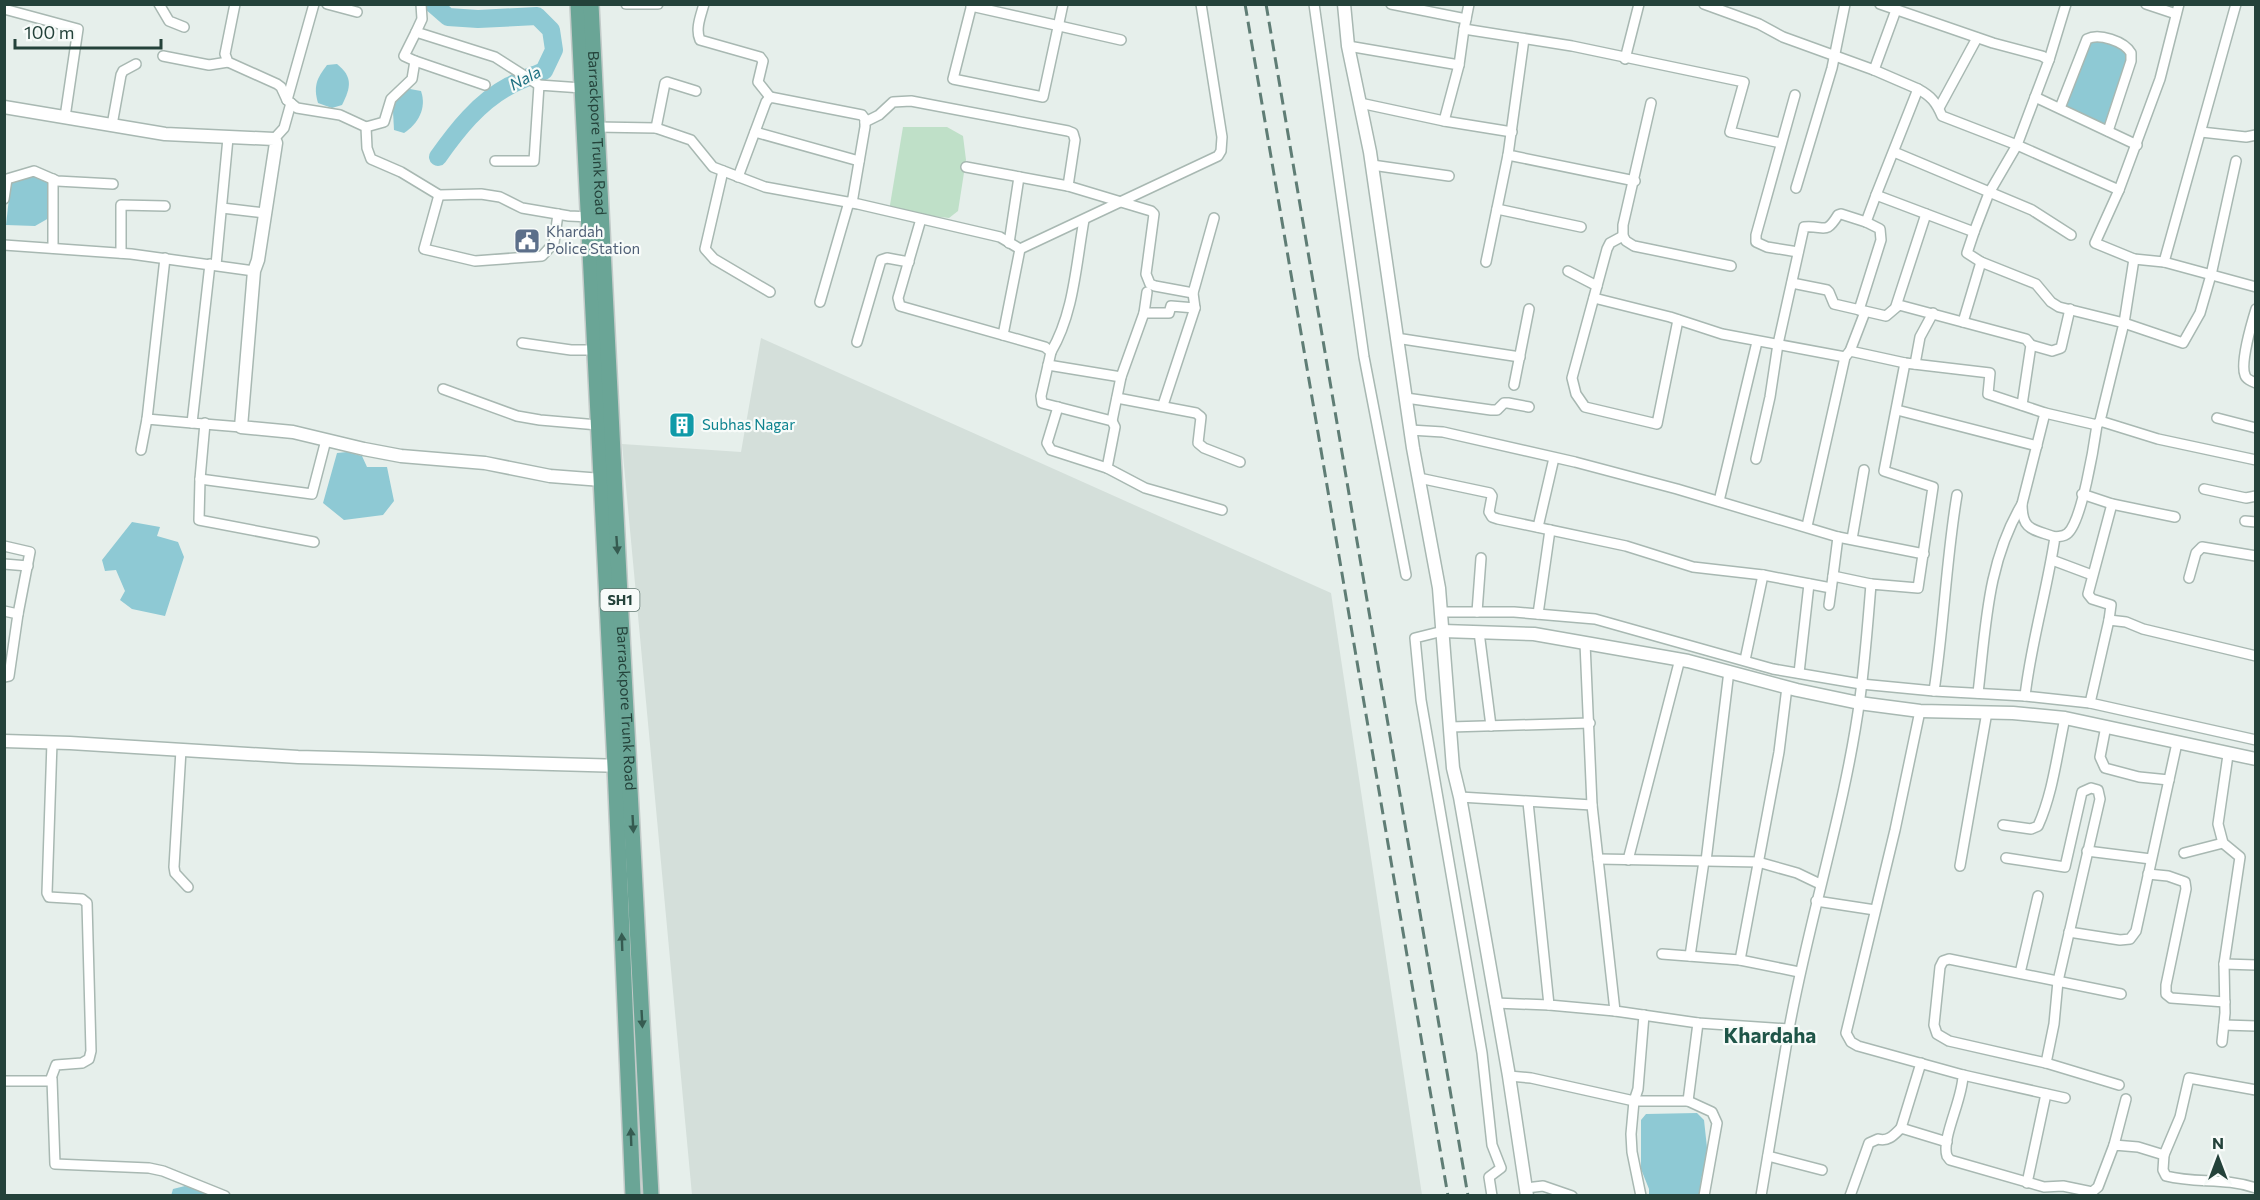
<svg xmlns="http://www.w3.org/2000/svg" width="2260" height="1200" font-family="Commissioner,sans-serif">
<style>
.built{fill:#d4dfda}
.green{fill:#bfe0c8}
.water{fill:#8ec9d4}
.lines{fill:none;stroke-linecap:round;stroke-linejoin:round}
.river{stroke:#8ec9d4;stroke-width:18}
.minor-casing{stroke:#a8b8b2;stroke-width:12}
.tertiary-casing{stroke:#a8b8b2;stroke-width:15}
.primary-casing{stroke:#c2cac8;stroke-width:18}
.minor{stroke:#fff;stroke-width:9}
.tertiary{stroke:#fff;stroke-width:12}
.primary{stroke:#6aa596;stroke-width:15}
.rail{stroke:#5f7d75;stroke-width:3;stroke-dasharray:12 6;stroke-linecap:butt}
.oneway{fill:#365b51}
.labels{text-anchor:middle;stroke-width:4.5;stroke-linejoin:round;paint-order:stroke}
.shield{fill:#f7fbf9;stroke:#637a73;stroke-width:1.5}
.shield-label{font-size:14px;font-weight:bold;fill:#24423a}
.street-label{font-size:15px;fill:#24423a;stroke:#f7fbf9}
.service-label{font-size:15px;fill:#4e5e75;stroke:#f7fbf9;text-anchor:start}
.culture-label{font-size:15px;fill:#0d838f;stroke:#f7fbf9;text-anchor:start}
.water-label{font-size:16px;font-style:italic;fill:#1c6f80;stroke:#f7fbf9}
.district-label{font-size:21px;font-weight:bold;fill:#1f5548;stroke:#f7fbf9}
</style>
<rect width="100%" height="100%" fill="#e6efeb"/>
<path class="built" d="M761,338l570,255 91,602h-730l-70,-751 119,8z"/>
<path class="green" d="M903,127h44l16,9 3,24 -8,51 -9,7 -60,-7z"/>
<g class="water">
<path d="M2093,37l31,9 6,6 -24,73 -41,-18z"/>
<path d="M337,64c16,13 14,23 5,41l-10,3 -14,-5c-5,-17 -1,-25 9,-38z"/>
<path d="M410,89l11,2c6,17 -3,33 -17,42l-10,-3 -1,-19 3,-15z"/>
<path d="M31,173l18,9v36l-14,8 -29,-1 5,-45z"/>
<path d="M347,452l15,4 5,11h20l7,34 -11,14 -39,5 -21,-17 14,-50z"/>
<path d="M132,522l28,5 -3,9 21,6 6,15 -19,59 -33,-7 -12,-9 5,-9 -9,-21 -11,1 -3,-11z"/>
<path d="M1697,1113l7,7 4,37 -7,22 -1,16h-51v-6l-8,-20v-49l5,-6z"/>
<path d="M185,1186l27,9 -41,1 2,-7z"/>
</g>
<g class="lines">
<path class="river" d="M433,4l15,13 30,2 59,-3 14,14 3,20 -10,21c-12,5 -24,9 -35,15 -30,16 -52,44 -71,71"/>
<defs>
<g id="minor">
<path d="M159,4l10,17 15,6"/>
<path d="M235,4l-10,50 3,8 49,22 4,3 6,13 10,8 43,7 26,12 1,21 4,11 30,13 38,23 42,-1 19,3 22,11 47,8 22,1"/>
<path d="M327,4l30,8"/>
<path d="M626,4h32"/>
<path d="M704,4c-3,11 -9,25 -4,36l60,17 3,4 -5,21 12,15"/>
<path d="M972,4l-19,75 90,18 20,-93"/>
<path d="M1314,4l50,353 42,218"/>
<path d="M1391,4l75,15"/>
<path d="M1469,4l-5,25 108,17 172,36 -14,50 51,11"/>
<path d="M1704,4l55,20 24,13 91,33"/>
<path d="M1880,4l113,39 49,13 7,4 -32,85 102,45 41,-111 19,-75"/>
<path d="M2146,4l30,10"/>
<path d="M971,6l150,34"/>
<path d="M4,9l74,20 -13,88"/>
<path d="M1896,10l-22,60 44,19 -42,106 98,37 -7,21 14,9 55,22 15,18 8,5 65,16 -24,98 58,18 98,21"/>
<path d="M416,32l6,-13 -1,-15"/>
<path d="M1524,39l-16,116 127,26"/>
<path d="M1348,46l111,19"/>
<path d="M163,56l46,9 19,-3"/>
<path d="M1625,59l14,-55"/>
<path d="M2049,60l17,-56"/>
<path d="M415,61l70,24"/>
<path d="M1918,89c13,7 18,13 24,27l75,29 -28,48 -15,39"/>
<path d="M1795,95l-39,140v7l11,5 31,5"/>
<path d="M2035,97l102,48"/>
<path d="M287,100l27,-96"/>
<path d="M1360,103l84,18 68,11"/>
<path d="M1651,103l-28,122v11l3,5 8,5 97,20"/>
<path d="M1939,108l38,-70"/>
<path d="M2060,108l27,-69c12,-6 37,2 44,14v8l-23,70"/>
<path d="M1444,121l15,-56 5,-36"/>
<path d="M865,122l14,-7 14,-13 18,-1 157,30 5,2 2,7 -7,46"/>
<path d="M112,125l9,-50 2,-4 13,-7"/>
<path d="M366,127l18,-5 7,-23 21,-20 3,-18 -11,-5 12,-24 79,25 44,28"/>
<path d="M596,127l60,1 35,12 22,27 52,20 93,17 142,33 20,12 -17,86"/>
<path d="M656,128l9,-45 2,-1 29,9"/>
<path d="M755,132l104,29"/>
<path d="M2201,132l45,5 10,-2"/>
<path d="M274,139l10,-11 7,-25"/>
<path d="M1894,152l138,58 39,25"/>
<path d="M495,161h39l5,-76 43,3"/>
<path d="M1372,165l77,11"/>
<path d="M966,167l102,19 83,25 3,3 -8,60 4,10 5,2 38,7"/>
<path d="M723,171l-18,78 9,10 56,33"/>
<path d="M738,177l28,-75 4,-5 92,18 3,4v8l-13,76"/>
<path d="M1796,188l36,-120 13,-64"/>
<path d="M2119,190l-24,53 39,16 30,3 92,25"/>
<path d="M439,195l-15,54 51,12 67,-5 12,-13 4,-29"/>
<path d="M4,199l3,-20 27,-8 23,10 56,3"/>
<path d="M222,208l43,5"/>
<path d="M1497,209l84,18"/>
<path d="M921,219l-23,79 2,8 145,41 6,5 -10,44 1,7 70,18 3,6 -8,41"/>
<path d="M1866,222l10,-27"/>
<path d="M1623,236l-13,7 -3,6 -35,129 4,16 9,13 72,17 21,-104"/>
<path d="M1009,243l10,-66"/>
<path d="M4,245l127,9 123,17"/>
<path d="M53,248v-69"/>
<path d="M1020,249l198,-93 3,-5 1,-14 -21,-133"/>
<path d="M121,253v-48l44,1"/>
<path d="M2134,259l-10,64 59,20 17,-30 11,-38 25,-114"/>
<path d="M1486,262l22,-107"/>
<path d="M2164,262l72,-258"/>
<path d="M210,264l-18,159 49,4"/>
<path d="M216,265l12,-127"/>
<path d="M1568,271l29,15"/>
<path d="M1792,283l35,7 2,2 5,12 52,12 13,-11 127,34 5,6 -9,60"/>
<path d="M1147,292l-3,21h25l2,-7 24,2"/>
<path d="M1594,298l76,19 52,17 123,23"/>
<path d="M820,302l29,-100"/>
<path d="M1896,306l30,-92"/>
<path d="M2256,309c-4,13 -16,54 -11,66 1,4 6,6 11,8"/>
<path d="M1963,322l18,-60"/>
<path d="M1396,338l124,19"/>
<path d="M857,342l24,-82 6,-2 22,4"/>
<path d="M522,343l49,7h24"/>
<path d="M2031,345l21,6 9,-3 9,-39"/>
<path d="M1850,351l55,12 85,10 -2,21 57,19 52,12 3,-4"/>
<path d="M1051,352c23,-39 25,-88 33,-132"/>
<path d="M1915,364l5,-27 13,-24"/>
<path d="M1048,365l73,12"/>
<path d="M1514,385l15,-76"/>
<path d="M443,389l74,27 23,4 58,5"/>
<path d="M1117,398l79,15 5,4 -3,26 6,5 36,14"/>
<path d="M1406,398l85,12h6l7,-7h4l21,4"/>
<path d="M1163,405l32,-97 -2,-15 21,-75"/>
<path d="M1058,407l-11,36 4,7 56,18 38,20 77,22"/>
<path d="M1897,410l140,36"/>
<path d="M2045,413l-23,91c0,27 11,25 33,33"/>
<path d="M2217,418l39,10"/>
<path d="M147,419l18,-161"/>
<path d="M1112,421l9,-44 23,-64"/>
<path d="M205,423l-5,56 -1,41 115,22"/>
<path d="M1410,430l33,2 132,30 102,27 161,48 86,17"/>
<path d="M141,450l6,-31 45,4"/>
<path d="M1756,459l14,-62 8,-53 26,-117c21,-2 21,9 34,-12l3,-1 25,8 14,7 1,11 -22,70"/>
<path d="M1419,478l71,15 2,3 -3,16 3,5 6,2 128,27 67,21 70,8 68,13"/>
<path d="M200,479l112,15 14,-54"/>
<path d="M2204,489l42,9 10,-2"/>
<path d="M2082,494l30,10 63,13"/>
<path d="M1957,495c-11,65 -13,131 -23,196l91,5"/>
<path d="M1719,501l38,-159"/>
<path d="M2245,521l11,1"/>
<path d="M1807,526l38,-169 5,-6 15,-39"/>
<path d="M1538,527l16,-69"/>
<path d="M1852,539l12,-69"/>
<path d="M4,546l26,6 -12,62"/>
<path d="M2052,560l40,15"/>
<path d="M4,564l24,2"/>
<path d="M1833,576l5,-39"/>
<path d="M2189,578l7,-25 6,-6 54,9"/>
<path d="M1829,605l4,-29 38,8"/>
<path d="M4,611l14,3 -9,62 -5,1"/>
<path d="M1442,612h72l81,7 178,50 88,15 73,7"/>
<path d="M1477,612l4,-54"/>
<path d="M1538,614l12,-84"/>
<path d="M2109,620l2,-15 -19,-6 -4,-5 24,-90"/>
<path d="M1443,631l-28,7 6,62 61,353 10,92 9,23 -12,9 3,19"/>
<path d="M1479,632l12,94"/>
<path d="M1585,643l7,162 23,206 83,12 91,6 -28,167"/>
<path d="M2256,656l-113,-27 -17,-7 -17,-2 -19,83 166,37"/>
<path d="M1745,660l18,-85"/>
<path d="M1729,671l-23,190 52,1 39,11 23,11"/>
<path d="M1799,673l10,-89"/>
<path d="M1978,693c8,-67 9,-130 44,-189"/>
<path d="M2090,703l-65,-7c6,-53 22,-105 30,-159 5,-1 9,0 13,-4 14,-13 26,-87 29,-108"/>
<path d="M1920,711l-25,119 -49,203 5,9 7,4 105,29c0,24 -22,63 -16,81l3,4 94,27 19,-1 29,6 6,-5 16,-42 24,2 26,8 16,-38 9,-39 67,12"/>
<path d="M2106,726l-6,31 5,11 34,9 30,3"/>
<path d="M1450,727l140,-4"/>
<path d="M181,750l-7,117 1,6 13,14"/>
<path d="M1460,797l132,8"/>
<path d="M1528,802l21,203 66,6"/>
<path d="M2003,825l28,4 7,-3c15,-33 19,-72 27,-108"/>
<path d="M2087,851l64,8"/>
<path d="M2184,853l39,-10"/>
<path d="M2006,858l59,9 17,-75 9,-4 7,2 2,9 -42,182 -4,43 -8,39"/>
<path d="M1598,859l108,2"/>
<path d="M1628,860l52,-201"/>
<path d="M1960,866l27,-154"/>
<path d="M2148,874l20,2 17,6 1,7 -20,96v9l5,4 54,4"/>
<path d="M1816,901l59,9"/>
<path d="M2069,932l51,8 10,-1 6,-8 41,-188"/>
<path d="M1662,954l78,6 59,12"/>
<path d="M1690,956l14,-95"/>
<path d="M1740,960l39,-208 8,-65"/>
<path d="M2224,964l32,1"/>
<path d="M2020,973l18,-77"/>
<path d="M1495,1003l54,2"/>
<path d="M2224,1025l32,1"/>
<path d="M1789,1029c20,-111 56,-219 71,-331 5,-38 8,-76 11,-114l47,4 15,-101 -49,-16 21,-108"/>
<path d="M2222,1042l3,-29 -1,-49 16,-107 -17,-14 -5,-19 10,-69"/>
<path d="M1963,1075l102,23"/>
<path d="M1509,1076l22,2 103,23h54l24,11 5,11 -13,73"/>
<path d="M52,1079l3,85 94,4 14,3 62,25"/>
<path d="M4,1081h46l6,-16 26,-2 7,-4 2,-8 -4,-148 -5,-4 -33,-2 -2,-4 5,-151"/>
<path d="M2119,1085l-73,-22 -97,-22 -12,-7 -3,-9 6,-58 3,-6 6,-2 172,35"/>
<path d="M1688,1101l10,-78"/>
<path d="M1901,1128l20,-65"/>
<path d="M2114,1145l12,-46"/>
<path d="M2164,1155l-1,15 3,6c31,8 58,1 90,12"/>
<path d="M1768,1156l54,14"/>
<path d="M2027,1183l19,-89"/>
<path d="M1526,1188l17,-2 29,10"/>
<path d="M1641,1196l-9,-44 -1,-18 3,-33 4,-12 6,-74"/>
<path d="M1850,1196l19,-53 9,-4c10,3 16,-4 23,-11l46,14"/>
</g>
<g id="tertiary">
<path d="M1344,4l4,42 22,106 43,296 26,140 14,180 7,29 49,279 18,120"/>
<path d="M4,107l161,27 109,5 2,4 -18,117 -4,11 -13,156 52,5 71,17 37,7 84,7 65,13 52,4"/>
<path d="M1443,631l91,3 154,27 109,29 62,13 61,8 93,2 52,5 191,41"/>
<path d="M4,741l66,2 228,14 326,9"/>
</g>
<g id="primary">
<path d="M578,4l37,762 18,430"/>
<path id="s1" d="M591,4c17,398 41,794 60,1192"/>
</g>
</defs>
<use href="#minor" class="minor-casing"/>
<use href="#tertiary" class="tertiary-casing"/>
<use href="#primary" class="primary-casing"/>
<use href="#minor" class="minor"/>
<use href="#tertiary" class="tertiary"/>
<use href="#primary" class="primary"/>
<g class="rail">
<path d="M1245,4l203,1192"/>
<path d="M1266,4l202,1192"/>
</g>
</g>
<defs><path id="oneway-solid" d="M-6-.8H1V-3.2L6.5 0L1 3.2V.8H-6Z" transform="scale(1.5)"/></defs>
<g class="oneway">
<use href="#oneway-solid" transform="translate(617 545) rotate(86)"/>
<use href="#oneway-solid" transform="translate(633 824) rotate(87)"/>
<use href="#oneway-solid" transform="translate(622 942) rotate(-92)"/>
<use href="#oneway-solid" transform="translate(642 1019) rotate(87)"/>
<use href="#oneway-solid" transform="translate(631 1137) rotate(-92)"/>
</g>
<defs>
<symbol id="civic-square" viewBox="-11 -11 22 22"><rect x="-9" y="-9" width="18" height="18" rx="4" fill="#5c6f8a" stroke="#f7fbf9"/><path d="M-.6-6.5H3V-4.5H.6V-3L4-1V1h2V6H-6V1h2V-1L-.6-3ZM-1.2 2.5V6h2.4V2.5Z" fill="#fff"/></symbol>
<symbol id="building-square" viewBox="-11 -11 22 22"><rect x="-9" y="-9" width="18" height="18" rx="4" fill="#0f9aa8" stroke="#f7fbf9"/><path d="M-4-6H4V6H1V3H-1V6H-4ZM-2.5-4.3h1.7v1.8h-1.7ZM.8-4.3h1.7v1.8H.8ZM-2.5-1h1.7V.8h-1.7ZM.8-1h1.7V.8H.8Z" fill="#fff"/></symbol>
</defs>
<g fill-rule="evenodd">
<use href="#civic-square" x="512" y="226" width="30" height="30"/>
<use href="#building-square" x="667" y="410" width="30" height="30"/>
</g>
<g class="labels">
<rect class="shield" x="600.5" y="589" width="39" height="22" rx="4.5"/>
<g class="shield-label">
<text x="620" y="605">SH1</text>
</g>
<g class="street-label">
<text dy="5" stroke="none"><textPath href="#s1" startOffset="129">Barrackpore Trunk Road</textPath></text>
<text dy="5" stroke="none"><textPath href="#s1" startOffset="705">Barrackpore Trunk Road</textPath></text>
</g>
<g class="service-label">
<text x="546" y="237">Khardah<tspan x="546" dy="17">Police Station</tspan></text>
</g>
<g class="culture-label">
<text x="702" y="430">Subhas Nagar</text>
</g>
<g class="water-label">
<text transform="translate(525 78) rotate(-28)" y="6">Nala</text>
</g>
<g class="district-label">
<text x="1770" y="1043">Khardaha</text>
</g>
</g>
<rect width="2260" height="1200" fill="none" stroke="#24423a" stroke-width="12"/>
<g transform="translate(2218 1158)" stroke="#f7fbf9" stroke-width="4.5" paint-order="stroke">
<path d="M0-4.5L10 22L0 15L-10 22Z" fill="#24423a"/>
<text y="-9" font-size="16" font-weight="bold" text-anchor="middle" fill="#24423a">N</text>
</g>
<path d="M15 39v9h146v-9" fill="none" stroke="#24423a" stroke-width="3"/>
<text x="24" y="39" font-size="18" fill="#24423a" stroke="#f7fbf9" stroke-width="4.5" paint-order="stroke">100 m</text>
</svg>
